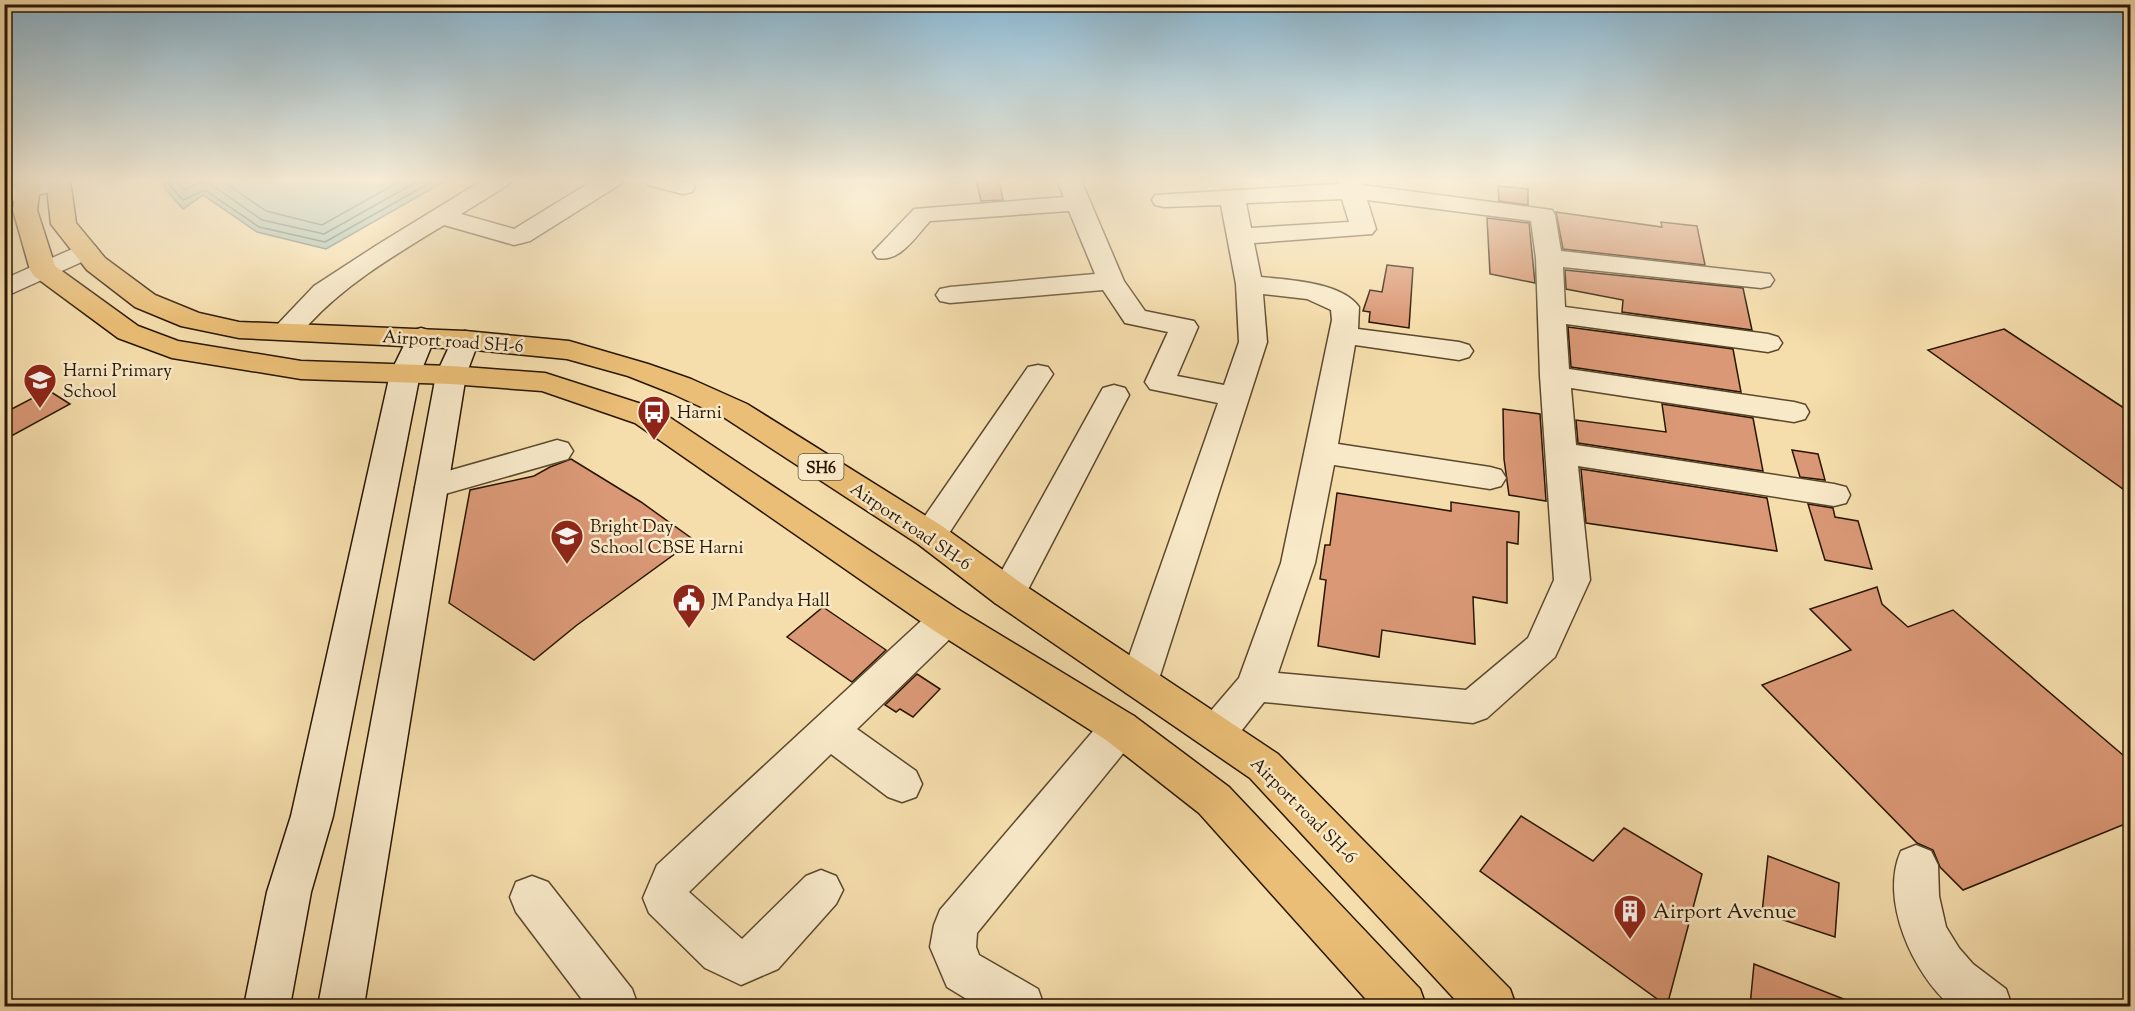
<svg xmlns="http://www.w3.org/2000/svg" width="2135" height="1011" font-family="'Sorts Mill Goudy',serif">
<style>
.water{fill:#9dbbb1;stroke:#6e796b;stroke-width:1.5}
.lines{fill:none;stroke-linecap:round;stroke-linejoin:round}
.shore{stroke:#626859;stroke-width:1.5}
.building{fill:#da9876;stroke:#281601;stroke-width:1.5}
.street-casing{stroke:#5b482c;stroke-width:3}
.secondary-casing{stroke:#281601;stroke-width:3}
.primary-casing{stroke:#281601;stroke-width:3}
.street{fill:#f8e9c9;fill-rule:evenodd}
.secondary{fill:#f8e9c9;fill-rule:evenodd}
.primary{fill:#eabe76;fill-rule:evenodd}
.labels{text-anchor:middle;stroke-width:5;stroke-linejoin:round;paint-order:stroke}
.shield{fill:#f8e9c9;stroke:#66553d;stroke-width:1.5}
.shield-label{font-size:16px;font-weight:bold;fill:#281601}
.street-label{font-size:18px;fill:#281601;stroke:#f8e9c9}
.poi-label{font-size:18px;fill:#281601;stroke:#f8e9c9;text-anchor:start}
.near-poi-label{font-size:21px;fill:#281601;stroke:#f8e9c9;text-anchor:start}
</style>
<rect width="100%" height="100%" fill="#f5ddac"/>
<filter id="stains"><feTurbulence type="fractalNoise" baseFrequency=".00333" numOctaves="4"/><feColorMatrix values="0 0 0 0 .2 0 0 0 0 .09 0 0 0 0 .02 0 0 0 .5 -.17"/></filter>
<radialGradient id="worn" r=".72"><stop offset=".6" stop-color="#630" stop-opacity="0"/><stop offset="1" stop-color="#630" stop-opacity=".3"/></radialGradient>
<path class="water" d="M164,180h283l-121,69 -69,-17 -54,-37 -20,14 -18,-20z"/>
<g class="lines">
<g class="shore">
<path d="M170,180l1,7 12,13 22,-10 54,37 66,15 110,-62"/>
<path d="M178,180v4l7,6 13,-7h11l53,37 62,14 96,-54"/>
<path d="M221,180l45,31 56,14 80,-45"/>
</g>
</g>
<g class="building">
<path d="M976,180h23l4,20 -22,1z"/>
<path d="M1498,186l30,3v16l-29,-4z"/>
<path d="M1556,212l106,15 -1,-5 36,4 8,39 -142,-16z"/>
<path d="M1487,218l42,5 6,60 -45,-9z"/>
<path d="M1387,265l26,3 -4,60 -40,-6 1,-10 -7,-1 7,-21 12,2z"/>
<path d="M1565,270l178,18 9,42 -130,-18 1,-12 -57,-11z"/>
<path d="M1568,327l165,22 8,43 -170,-25z"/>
<path d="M2004,329l126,83v82l-202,-144z"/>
<path d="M48,390l22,14 -66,36v-27z"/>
<path d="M1662,404l91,14 10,53 -185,-28 -2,-23 90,12z"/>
<path d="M1503,409l37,5 6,87 -37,-6 -5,-36z"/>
<path d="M1792,450l26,4 7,26 -25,-3z"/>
<path d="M571,459l70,43 53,38 -117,85 -43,35 -85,-57 21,-113 64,-14 16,-9z"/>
<path d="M1581,469l186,29 10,53 -191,-28z"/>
<path d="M1337,493l114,18v-9l68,10 -1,32 -11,-2v61l-34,-6 2,47 -93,-14 -3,27 -61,-11 8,-66 -6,-1 5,-34h5z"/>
<path d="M1808,504l25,4 2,9 23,4 14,48 -47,-9z"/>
<path d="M1877,587l5,17 26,23 45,-17 177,151v61l-167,68 -23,-23 -7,-17 -16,-7 -155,-158 89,-35 -41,-41z"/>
<path d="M823,607l63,43 -34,32 -65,-45z"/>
<path d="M917,674l23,15 -27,28 -13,-8 -4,3 -11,-7z"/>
<path d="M1521,816l72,45 31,-33 78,46 -35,132 -187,-135z"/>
<path d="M1768,856l71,27 -4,54 -73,-24z"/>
<path d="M1754,964l105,41v1h-109z"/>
</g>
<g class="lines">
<defs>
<g id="street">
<path d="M41,180h27l2,3 -4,5 -62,15v-14z"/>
<path d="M483,180h29l-4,5 -47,29 53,15 80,-49h29l-4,5 -89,56 -16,4 -70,-20c-47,29 -96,57 -134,98 -11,12 -17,19 -34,15l-4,-6 4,-6 38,-40 63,-41z"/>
<path d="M644,180l48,2 3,5 -3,5 -9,2 -35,-9z"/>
<path d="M1057,180h24l43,101 21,30 49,10 4,6 -21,49 47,9 15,-43 -3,-58 -15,-79 -57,2 -9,-2 -3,-5 3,-5 183,-11 -1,-4h24l1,5 190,25 3,5 6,36 209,23 4,6 -4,6 -9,2 -198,-21 2,40 203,27 10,3 4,6 -4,6 -10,3 -202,-28 3,45 225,33 11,3 4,7 -4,7 -11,3 -223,-34 5,57 258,39 12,3 4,8 -4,8 -12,3 -256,-40 12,114 -35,77 -68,61 -14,5 -209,-21 -33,42 -14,5 -14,-5 -6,-12 6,-12 36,-42 42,-115 51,-243 -1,-10 -24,-11 -44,-5 4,48 -109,340 -6,11 -13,4 -13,-4 -6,-11 98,-279 -68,-14 -5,-7 23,-50 -43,-9 -22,-33 -153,13 -10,-2 -4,-6 4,-6 10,-2 145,-13 -26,-63 -139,10c-14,15 -30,42 -53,37l-4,-6 41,-43 150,-12zM1342,199l7,23 -98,6 -5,-25zM1367,200l164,21 5,37 4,118 14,204 -26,58 -62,52 -188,-17 37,-110 19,-98 156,24 11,-3 5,-8 -5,-8 -11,-3 -152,-23 17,-99 104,15 10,-3 4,-6 -4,-6 -10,-3 -101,-13 1,-22c-17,-25 -70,-27 -98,-30l-7,-34 118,-9 4,-5z"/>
<path d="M86,243l9,3 4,5 -4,5 -91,41v-18z"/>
<path d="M1038,365l10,2 5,7 -111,170 -12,3 -12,-3 -5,-9 5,-9 110,-159z"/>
<path d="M1114,385l11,3 4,7 -108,208 -13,3 -13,-3 -5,-10 5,-10 104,-188 4,-7z"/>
<path d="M557,440l11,3 5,8 -5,8 -137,39 -11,-3 -5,-8 5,-8z"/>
<path d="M946,606l13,4 5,10 -5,10 -102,99 59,42 6,13 -6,13 -14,5 -14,-5 -57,-43 -142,138 53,47 64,-63 15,-6 15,6 7,14 -7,14 -58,65 -37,16 -36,-17 -56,-55 -6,-15 14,-33 276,-255z"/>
<path d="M1120,712l14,4 6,12 -6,12 -157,193 -1,14 3,8 59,34 6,17h-66l-31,-19 -17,-40 4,-22 6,-15 166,-194z"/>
<path d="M1916,845l15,6 7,14 1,31 7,31 13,21 14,16 33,25 6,17h-61c-38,-32 -72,-107 -50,-155z"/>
<path d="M532,876l16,6 84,107 6,17h-51l-71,-94 -6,-15 6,-15z"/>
</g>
<g id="secondary">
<path d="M421,328l10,3 4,6 -15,37 -87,442 -22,76 -21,114h-46l23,-114 24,-76 99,-442 21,-43z"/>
<path d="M465,331l10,3 4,6 -13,35 -102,631h-46l118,-631 19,-41z"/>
</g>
<g id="primary">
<path d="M17,180h24l-4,30 18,56 83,60 40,15 123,20 150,5 94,7 112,36 302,201 175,106 95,71 191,202 6,17h-54l-173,-193 -93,-73 -173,-110 -298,-207 -93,-32 -91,-7 -150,-5 -129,-21 -54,-20 -84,-62 -4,-6 -17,-60z"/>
<path d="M46,180h24l6,43 29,35 50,37 44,18 40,9 226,9 104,10 79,23 43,15 56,25 195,122 79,57 257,171 232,235 6,17h-55l-211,-228 -255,-175 -77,-59 -193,-126 -54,-25 -43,-17 -61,-17 -102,-10 -226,-11 -58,-12 -46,-19 -48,-37 -36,-46z"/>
</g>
</defs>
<use href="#street" class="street-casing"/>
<use href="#secondary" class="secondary-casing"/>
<use href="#primary" class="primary-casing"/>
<use href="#street" class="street"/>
<use href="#secondary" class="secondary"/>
<use href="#primary" class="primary"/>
</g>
<linearGradient id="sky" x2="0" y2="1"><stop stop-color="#8ab7d2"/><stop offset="0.56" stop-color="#faf0da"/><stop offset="1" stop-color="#faf0da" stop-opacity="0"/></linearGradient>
<rect width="2135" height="321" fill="url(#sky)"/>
<defs>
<symbol id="school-pin" viewBox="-11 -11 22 30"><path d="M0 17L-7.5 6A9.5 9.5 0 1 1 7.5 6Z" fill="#8f2418" stroke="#f8e9c9"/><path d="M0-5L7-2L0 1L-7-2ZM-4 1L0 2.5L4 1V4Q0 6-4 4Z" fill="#fff"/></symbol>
<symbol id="bus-pin" viewBox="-11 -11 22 30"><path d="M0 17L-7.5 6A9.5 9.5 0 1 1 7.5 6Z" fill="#8f2418" stroke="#f8e9c9"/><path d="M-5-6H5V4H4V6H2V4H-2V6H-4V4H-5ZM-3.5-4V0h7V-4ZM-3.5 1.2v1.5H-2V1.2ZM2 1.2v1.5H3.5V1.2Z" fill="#fff"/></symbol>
<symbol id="civic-pin" viewBox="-11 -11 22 30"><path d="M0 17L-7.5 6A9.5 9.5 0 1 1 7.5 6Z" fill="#8f2418" stroke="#f8e9c9"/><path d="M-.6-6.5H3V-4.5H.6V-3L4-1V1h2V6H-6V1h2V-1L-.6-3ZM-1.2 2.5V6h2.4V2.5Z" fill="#fff"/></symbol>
<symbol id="building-pin" viewBox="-11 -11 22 30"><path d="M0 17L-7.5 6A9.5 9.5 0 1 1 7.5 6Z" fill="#8f2418" stroke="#f8e9c9"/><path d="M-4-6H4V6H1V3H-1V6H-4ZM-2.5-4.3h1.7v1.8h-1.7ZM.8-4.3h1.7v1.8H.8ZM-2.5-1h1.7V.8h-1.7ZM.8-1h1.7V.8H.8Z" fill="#fff"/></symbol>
</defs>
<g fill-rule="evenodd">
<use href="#school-pin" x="21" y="361" width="38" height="52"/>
<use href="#bus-pin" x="635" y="393" width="38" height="52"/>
<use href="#school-pin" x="548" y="517" width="38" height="52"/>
<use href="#civic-pin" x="670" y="581" width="38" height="52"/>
<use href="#building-pin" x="1611" y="892" width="38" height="52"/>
</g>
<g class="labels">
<rect class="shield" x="798.5" y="454" width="45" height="26" rx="4.5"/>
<g class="shield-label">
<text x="821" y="473">SH6</text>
</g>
<g class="street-label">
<text transform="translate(453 341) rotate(4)" y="6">Airport road SH-6</text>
<text transform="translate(911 526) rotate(34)" y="6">Airport road SH-6</text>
<text transform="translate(1304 810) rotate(45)" y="6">Airport road SH-6</text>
</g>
<g class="poi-label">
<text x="63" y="376">Harni Primary<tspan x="63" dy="21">School</tspan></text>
<text x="677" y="418">Harni</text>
<text x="590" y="532">Bright Day<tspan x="590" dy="21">School CBSE Harni</tspan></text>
<text x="712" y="606">JM Pandya Hall</text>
</g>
<g class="near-poi-label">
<text x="1653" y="918">Airport Avenue</text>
</g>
</g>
<rect width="2135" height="1011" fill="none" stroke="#f5ddac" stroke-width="24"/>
<rect x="6" y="6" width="2123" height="999" fill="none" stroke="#281601" stroke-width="3"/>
<rect x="12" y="12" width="2111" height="987" fill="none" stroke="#281601" stroke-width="1.5"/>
<rect width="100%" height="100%" filter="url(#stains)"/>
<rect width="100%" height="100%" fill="url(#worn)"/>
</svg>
